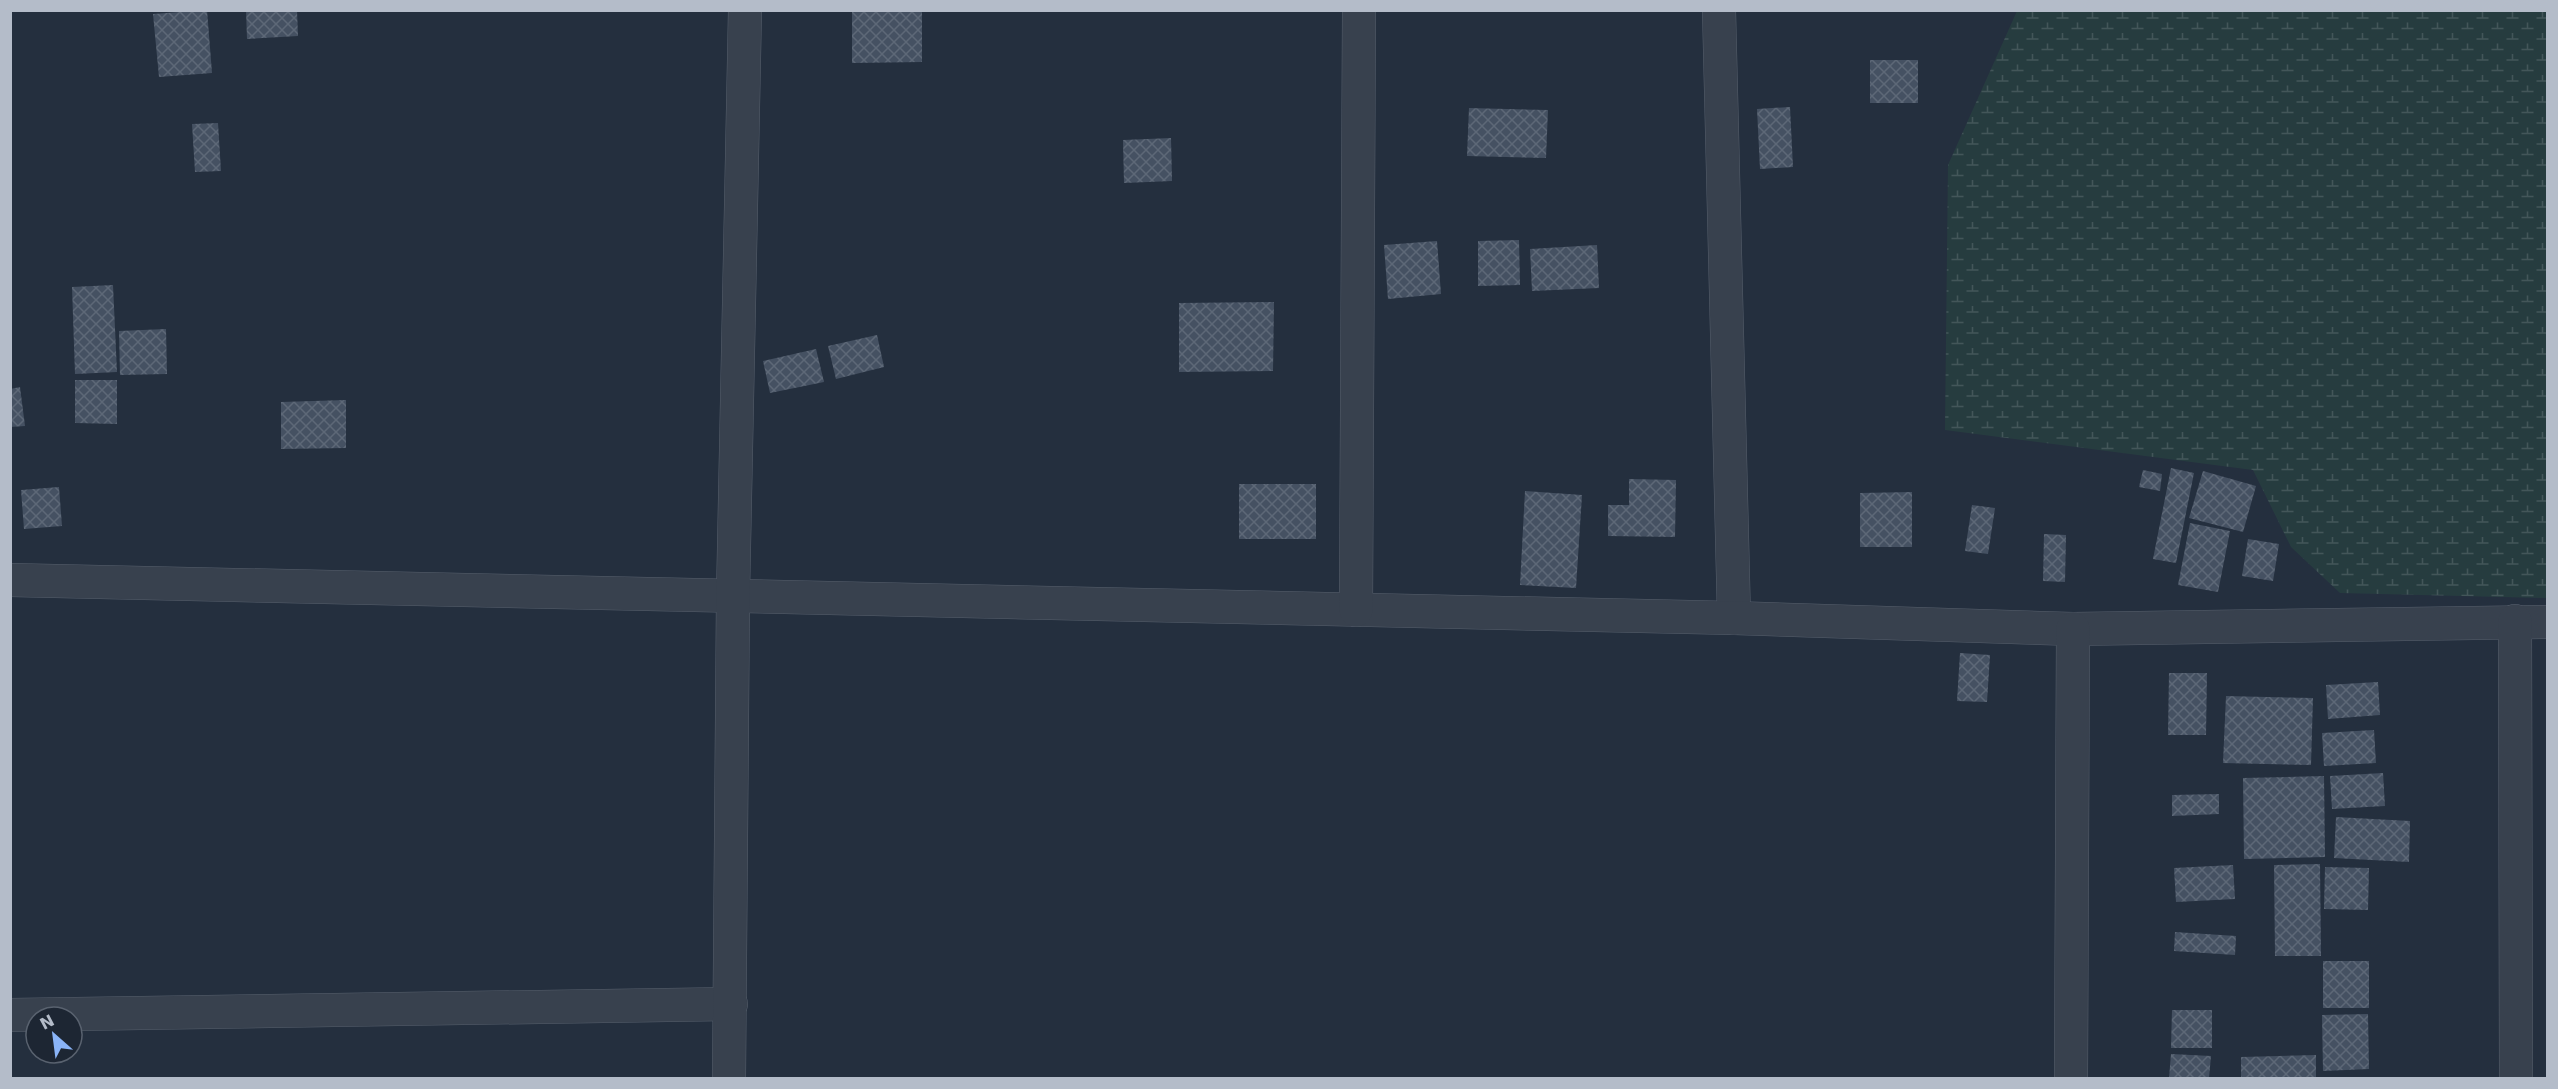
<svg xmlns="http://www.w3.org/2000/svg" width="2558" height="1089" font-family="'DejaVu Sans',sans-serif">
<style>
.wetland{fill:url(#wetland-marsh)}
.building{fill:url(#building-cross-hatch)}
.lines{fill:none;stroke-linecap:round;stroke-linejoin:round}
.street-casing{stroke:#565f6c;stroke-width:34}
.street{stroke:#38414e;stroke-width:33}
</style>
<defs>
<pattern id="wetland-marsh" width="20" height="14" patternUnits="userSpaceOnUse" patternTransform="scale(1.5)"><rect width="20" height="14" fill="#263c3f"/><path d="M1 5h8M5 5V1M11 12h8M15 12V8" fill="none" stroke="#435659"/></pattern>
<pattern id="building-cross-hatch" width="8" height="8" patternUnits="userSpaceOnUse" patternTransform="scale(1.5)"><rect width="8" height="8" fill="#455162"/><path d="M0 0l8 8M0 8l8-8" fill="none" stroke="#5d6877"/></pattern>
</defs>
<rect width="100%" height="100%" fill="#242f3e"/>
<path class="wetland" d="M2017,11h530v587l-207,-5 -49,-46 -38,-77 -308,-40 3,-265z"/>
<g class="building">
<path d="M207,10l5,63 -53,4 -6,-63z"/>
<path d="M246,10h51l1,26 -51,3z"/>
<path d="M922,10v52l-70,1v-52z"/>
<rect x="1870" y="60" width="48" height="43"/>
<path d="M1790,107l3,60 -33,2 -3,-60z"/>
<path d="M1469,108l79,2 -2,48 -79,-2z"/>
<path d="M218,123l3,48 -26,1 -3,-48z"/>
<path d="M1171,138l1,43 -48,2 -1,-43z"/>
<path d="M1519,240l1,45 -42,1v-45z"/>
<path d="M1437,241l4,53 -53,5 -4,-54z"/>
<path d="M1597,245l2,43 -67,3 -2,-42z"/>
<path d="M113,285l4,87 -42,2 -3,-87z"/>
<path d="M1274,302l-1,69 -94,1v-69z"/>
<path d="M166,329l1,45 -47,1 -1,-44z"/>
<path d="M877,335l7,32 -48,12 -8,-33z"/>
<path d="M816,349l8,33 -54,11 -7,-32z"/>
<path d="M75,380h42v44l-42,-1z"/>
<path d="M20,387l5,39 -15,1v-38z"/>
<path d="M346,400v48l-65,1v-47z"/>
<path d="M2171,468l23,5 -18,90 -23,-4z"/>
<path d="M2143,470l19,4 -2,17 -21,-4z"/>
<path d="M2203,471l53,15 -13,46 -54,-14z"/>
<path d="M1629,479l47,1 -1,57 -67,-1v-31h21z"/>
<rect x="1239" y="484" width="77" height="55"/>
<path d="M59,487l3,39 -38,3 -3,-39z"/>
<path d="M1525,491l57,4 -6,93 -56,-3z"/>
<path d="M1912,492v55h-52v-54z"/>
<path d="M1972,505l23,3 -7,46 -23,-3z"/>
<path d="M2190,523l40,8 -12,61 -40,-7z"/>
<path d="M2044,534l22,1 -1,47 -22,-1z"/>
<path d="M2248,539l31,5 -6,37 -31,-5z"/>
<path d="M1960,653l30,2 -3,47 -30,-1z"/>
<path d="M2169,673h38l-1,62h-38z"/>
<path d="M2378,682l2,33 -52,4 -2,-34z"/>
<path d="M2226,696l87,2 -2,67 -88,-2z"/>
<path d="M2374,730l2,33 -52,3 -2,-33z"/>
<path d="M2383,773l2,33 -53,3 -2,-33z"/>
<path d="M2324,776l1,81 -81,2 -1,-81z"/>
<path d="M2219,794v20l-47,2v-21z"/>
<path d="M2336,817l74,4 -1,41 -75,-4z"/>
<path d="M2320,864l1,92h-46l-1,-91z"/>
<path d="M2233,865l2,34 -59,3 -2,-34z"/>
<path d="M2325,867l44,1 -1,42 -44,-1z"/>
<path d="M2175,932l61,4 -1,19 -61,-4z"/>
<rect x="2323" y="961" width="46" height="47"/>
<path d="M2172,1010h40v38h-41z"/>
<path d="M2368,1014l1,55 -46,2 -1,-56z"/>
<path d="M2171,1054l40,2 -2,22h-40z"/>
<path d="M2316,1055v23h-75v-21z"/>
</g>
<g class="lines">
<defs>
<g id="street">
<path d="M1719,10l15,608"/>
<path d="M10,580l1724,38 339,11 475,-7"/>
<path d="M1356,610l3,-600"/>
<path d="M2515,621l1,457"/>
<path d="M10,1015l721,-11"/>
<path d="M729,1078l4,-482 12,-586"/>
<path d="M2071,1078l2,-449"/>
</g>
</defs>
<use href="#street" class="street-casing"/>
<use href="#street" class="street"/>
</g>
<rect width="2558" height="1089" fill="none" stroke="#b4bcc9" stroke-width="24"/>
<g transform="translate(54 1035) rotate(332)"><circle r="28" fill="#1d2633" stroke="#59626f" stroke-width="1.5"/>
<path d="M0-4.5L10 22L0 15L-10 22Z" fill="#8ab4f8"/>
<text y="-9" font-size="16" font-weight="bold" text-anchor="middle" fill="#b4bcc9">N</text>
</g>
</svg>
